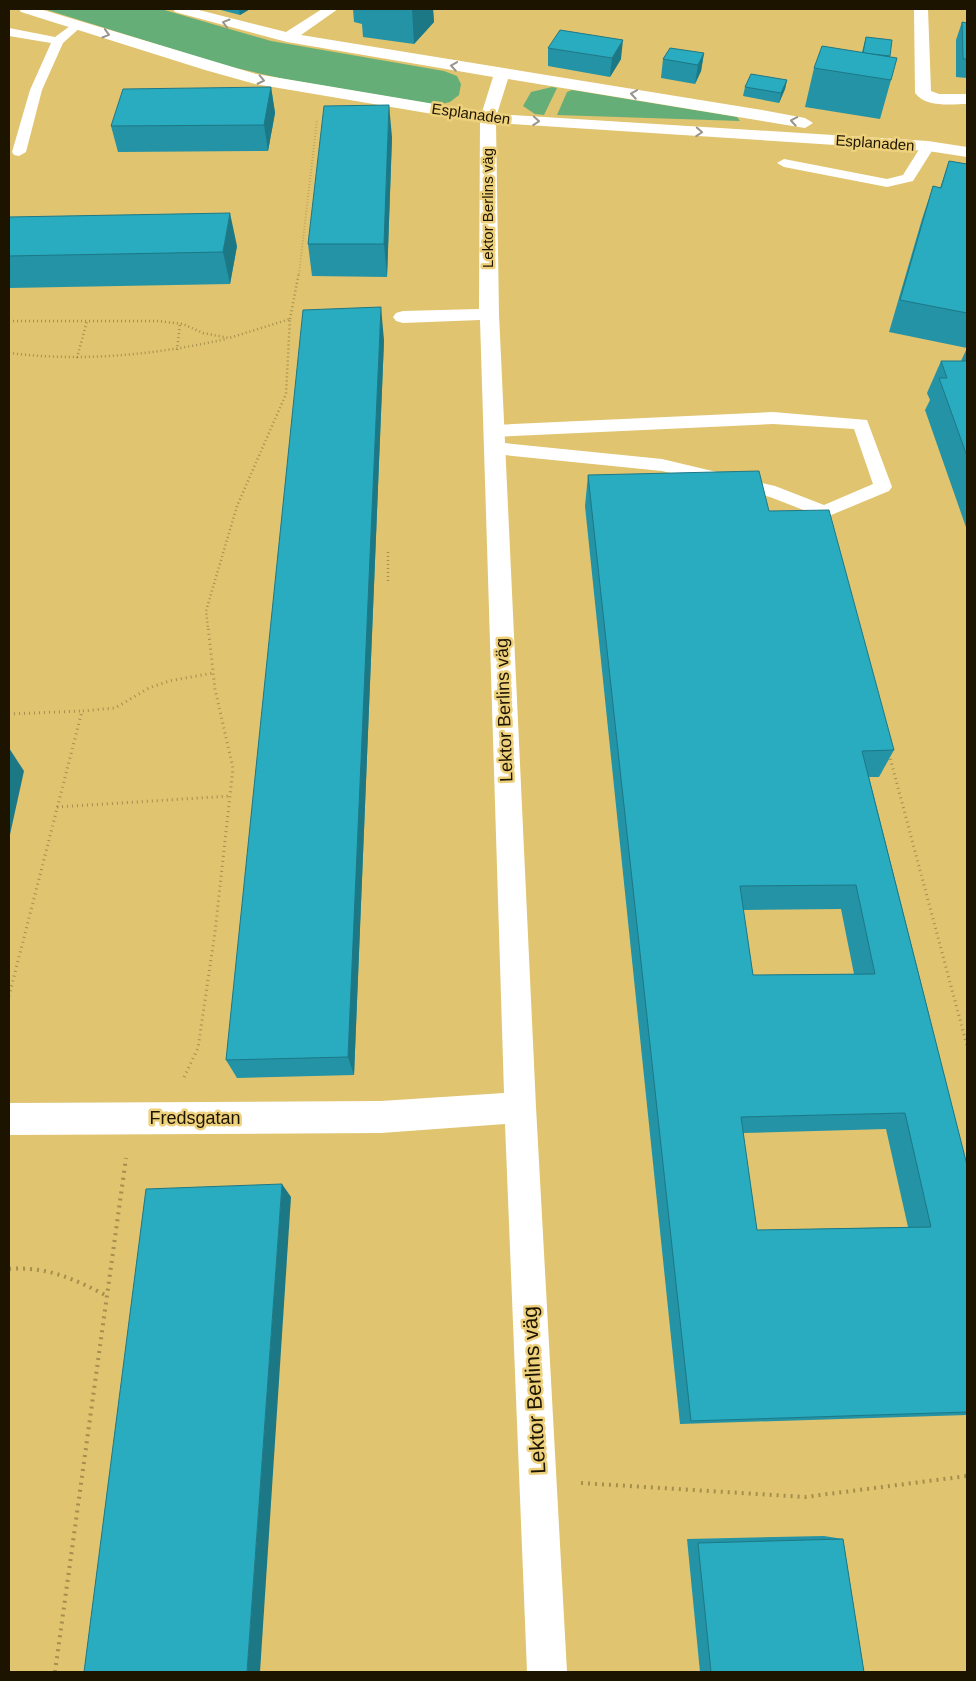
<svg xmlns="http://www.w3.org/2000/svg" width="976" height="1681" font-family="Helvetica,sans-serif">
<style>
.green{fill:#65ae78}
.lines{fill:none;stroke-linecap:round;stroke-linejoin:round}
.path-far3{stroke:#a58e4e;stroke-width:2;stroke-dasharray:0.5 2.5;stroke-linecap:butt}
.path-far2{stroke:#a58e4e;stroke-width:2.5;stroke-dasharray:1 3;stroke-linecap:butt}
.path-far1{stroke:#a58e4e;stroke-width:3;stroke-dasharray:1 4;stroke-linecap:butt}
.path{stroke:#a58e4e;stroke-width:4;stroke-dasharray:2 5;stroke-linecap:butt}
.lane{fill:#fff;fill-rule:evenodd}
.street{fill:#fff;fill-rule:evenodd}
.wall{fill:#2393a5;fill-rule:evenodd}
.shaded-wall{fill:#1d7886}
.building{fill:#29abc0;stroke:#1d7886;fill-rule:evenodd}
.oneway{stroke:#99958c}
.labels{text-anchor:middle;stroke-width:5;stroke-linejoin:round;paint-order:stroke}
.far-street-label{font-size:15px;fill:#1d1400;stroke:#eed17c}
.street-label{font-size:18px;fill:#1d1400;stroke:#eed17c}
.near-street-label{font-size:21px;fill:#1d1400;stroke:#eed17c}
</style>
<rect width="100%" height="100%" fill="#e1c470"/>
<g class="green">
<path d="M44,9h117l110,32 173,30 13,5 4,8 -2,11 -9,7 -12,3 -154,-26 -57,-13z"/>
<path d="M552,87l5,1 -13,27 -9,-1 -12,-8 8,-14z"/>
<path d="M572,90l165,27 3,4 -183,-6 10,-23z"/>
</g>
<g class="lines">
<path class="path-far3" d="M299,274l18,-154"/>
<g class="path-far2">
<path d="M290,319l9,-47"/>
<path d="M9,321h149l25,3 20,9 26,5 61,-19 -4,75 -49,112 -31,105 2,17"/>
<path d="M177,350l3,-26"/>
<path d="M9,353c74,9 145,2 217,-14"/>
<path d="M77,358l10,-37"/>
<path d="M388,552v29"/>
</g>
<g class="path-far1">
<path d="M9,714l73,-3"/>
<path d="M889,754l78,292"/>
<path d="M57,807l174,-11"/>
<path d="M9,996l73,-285 33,-3 34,-20 20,-7 44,-8"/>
<path d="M184,1077l14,-29 17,-116 18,-164 -18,-79 -7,-63"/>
</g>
<g class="path">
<path d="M9,1269c37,-3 66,10 98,27"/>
<path d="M581,1483l224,14 162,-21"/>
<path d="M55,1672l71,-514"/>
</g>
<g class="lane">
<path d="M77,21l6,4 -20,18 -21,47 -16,62 -7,4 -5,-1 -2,-3 18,-62 21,-47 -42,-7v-8l46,9z"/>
<path d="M928,142l7,4 -22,35 -26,6 -103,-20 -7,-4 7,-4 103,20 16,-4 20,-32z"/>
<path d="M773,412l94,8 25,67 -3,4 -65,27 -54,-21 -108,-26 -168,-17 -6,-2 -3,-4 3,-4 6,-2 168,17 113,27 49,19 49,-21 -19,-55 -81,-5 -280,13 -6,-2 -3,-4 3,-4 6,-2z"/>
</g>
<g class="street">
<path d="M19,9h21l216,65 226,38 11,-35 -206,-35 -112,-30 -2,-3h22l91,23 36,-23h16l-37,26 461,75 43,8 8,5 -8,5 -297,-49 -11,35 431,27 39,6v10l-39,-6 -432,-28 3,191 37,793 31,565h-40l-22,-548 -124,9 -372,2v-32l372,-2 123,-8 -24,-773 -77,3 -7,-2 -3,-4 3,-4 7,-2 76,-2 1,-187 -225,-38 -50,-14 -184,-58z"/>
<path d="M914,9h14l3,82 8,3h28v10c-15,0 -41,4 -52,-11z"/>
</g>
</g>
<g class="wall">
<path d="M217,9h33l-10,6z"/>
<path d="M353,9h80l1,13 -20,22 -51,-7 -1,-13 -8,-2z"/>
<path d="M962,22l5,1v55l-11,-1v-37z"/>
<path d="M866,37l24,19 1,24 -11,39 -75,-12 9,-39 48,-16z"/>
<path d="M548,48l73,11 -11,18 -62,-11z"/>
<path d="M704,53l-3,18 -6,13 -34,-6 2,-19z"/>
<path d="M787,80l-2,9 -6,14 -36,-7 2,-9z"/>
<path d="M271,87l4,26 -7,38 -150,1 -7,-26z"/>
<path d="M392,137l-5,140 -75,-1 -4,-32z"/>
<path d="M949,161l18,3v366l-42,-120 5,-10 -3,-7 14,-32h20l6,-13 -78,-16 33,-113 11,-33 7,2z"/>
<path d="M9,217l228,29 -7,38 -221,4z"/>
<path d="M384,340l-30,735 -117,3 -11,-18z"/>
<path d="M588,475l181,36 125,239 -15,27h-10l98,388v250l-287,9 -95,-918zM841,909l13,65 -101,1 -10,-65zM886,1129l22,98 -151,3 -14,-97z"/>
<path d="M824,1536l19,3 21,133h-164l-13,-133z"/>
</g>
<g class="shaded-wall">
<path d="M239,9h11l-10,6z"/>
<path d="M412,9h21l1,13 -20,22z"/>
<path d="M623,40l-2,19 -11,18 2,-19z"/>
<path d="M704,53l-3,18 -6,13 3,-19z"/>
<path d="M787,80l-2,9 -6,14 2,-10z"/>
<path d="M271,87l4,26 -7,38 -4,-26z"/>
<path d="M389,105l3,32 -5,140 -3,-33z"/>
<path d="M230,213l7,33 -7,38 -7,-32z"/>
<path d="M381,307l3,33 -30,735 -6,-18z"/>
<path d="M9,748l15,23 -15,68z"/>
<path d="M282,1184l9,13 -31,475h-13z"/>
</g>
<g class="building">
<path d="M962,22l5,1v36h-4z"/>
<path d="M560,30l63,10 -11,18 -64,-10z"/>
<path d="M866,37l26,3 -2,16 -27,-3z"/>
<path d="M822,46l75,12 -6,22 -77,-12z"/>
<path d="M670,48l34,5 -6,12 -35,-6z"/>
<path d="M751,74l36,6 -6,13 -36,-6z"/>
<path d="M271,87l-7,38 -153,1 12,-37z"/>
<path d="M389,105l-5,139h-76l16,-138z"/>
<path d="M949,161l18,3v149l-67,-13 33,-114 8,2z"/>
<path d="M230,213l-7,39 -214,4v-39z"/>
<path d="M381,307l-33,750 -122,3 77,-750z"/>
<path d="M941,361h26v95l-28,-78h8z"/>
<path d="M759,471l10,40 60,-1 65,240 -32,1 105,414v247l-276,9 -103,-946zM856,885l19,89 -122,1 -13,-89zM905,1113l26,114 -174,3 -16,-113z"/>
<path d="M282,1184l-35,488h-163l62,-483z"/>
<path d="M843,1539l21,133h-153l-13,-129z"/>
</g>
<defs><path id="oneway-chevron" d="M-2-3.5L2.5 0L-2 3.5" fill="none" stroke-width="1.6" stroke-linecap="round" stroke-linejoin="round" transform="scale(1.25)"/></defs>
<g class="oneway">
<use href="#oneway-chevron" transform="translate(226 23) rotate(-164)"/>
<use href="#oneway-chevron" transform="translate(106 34) rotate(17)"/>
<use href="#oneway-chevron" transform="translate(454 66) rotate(-171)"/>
<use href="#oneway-chevron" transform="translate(261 80) rotate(12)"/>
<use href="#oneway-chevron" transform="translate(634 94) rotate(-171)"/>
<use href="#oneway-chevron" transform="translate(536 121) rotate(4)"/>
<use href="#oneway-chevron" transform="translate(794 121) rotate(-170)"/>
<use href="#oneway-chevron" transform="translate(699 132) rotate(4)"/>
</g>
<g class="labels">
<g class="far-street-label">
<text transform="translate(471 114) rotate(8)" y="5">Esplanaden</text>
<text transform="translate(875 143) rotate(4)" y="5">Esplanaden</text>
<text transform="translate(488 208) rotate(-90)" y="5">Lektor Berlins väg</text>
</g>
<g class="street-label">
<text transform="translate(504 710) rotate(-92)" y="6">Lektor Berlins väg</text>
<text x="195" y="1124">Fredsgatan</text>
</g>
<g class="near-street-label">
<text transform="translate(534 1390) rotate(-93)" y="7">Lektor Berlins väg</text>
</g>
</g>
<rect width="976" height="1681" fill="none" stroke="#1d1400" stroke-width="20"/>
</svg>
